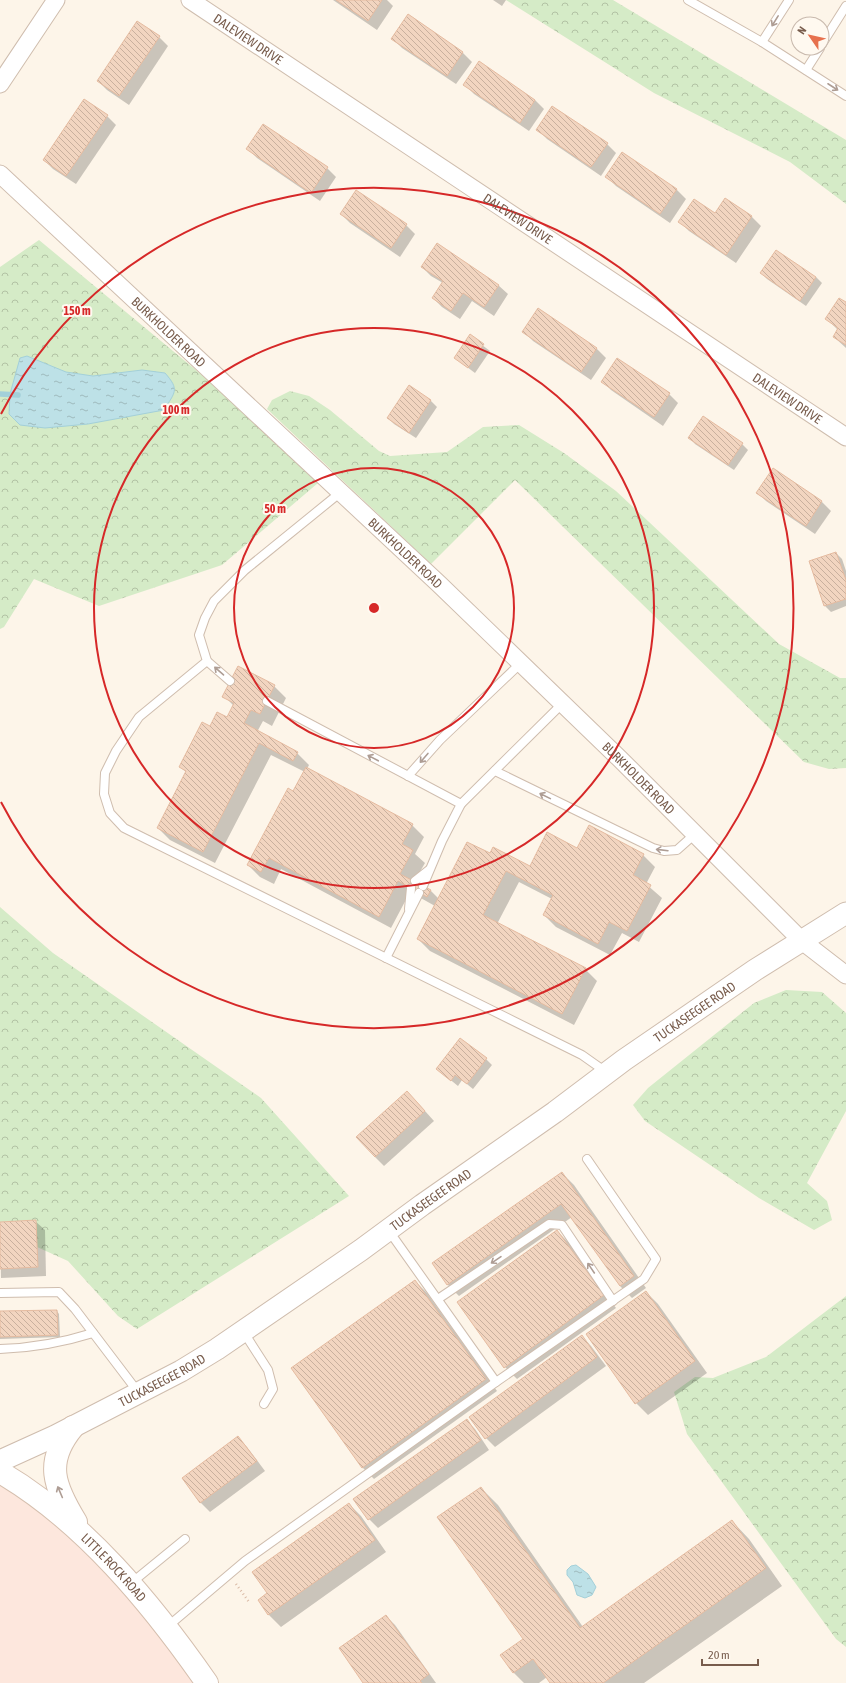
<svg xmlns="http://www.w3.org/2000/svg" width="846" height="1683" font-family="'Asap Condensed',sans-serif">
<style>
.commercial{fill:#fde7dd}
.forest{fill:url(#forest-crowns)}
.water{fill:url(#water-ripples);stroke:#a3d0d9}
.shadow{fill:#0003}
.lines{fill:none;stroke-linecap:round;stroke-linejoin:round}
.stream{stroke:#a3d0d9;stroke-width:5.5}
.building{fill:url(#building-back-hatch);stroke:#e5bba0}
.service-casing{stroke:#cfbdae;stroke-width:10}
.minor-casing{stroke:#cfbdae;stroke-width:19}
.tertiary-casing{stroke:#cfbdae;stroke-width:23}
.secondary-casing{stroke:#d5bfae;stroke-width:24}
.path{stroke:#d8b8a3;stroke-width:2.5;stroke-dasharray:1 3;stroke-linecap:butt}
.service{stroke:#fff;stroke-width:8}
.minor{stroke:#fff;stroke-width:17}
.tertiary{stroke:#fff;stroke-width:21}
.secondary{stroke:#fff;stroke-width:22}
.oneway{stroke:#ae9d94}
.ring{fill:none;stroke:#d62828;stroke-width:2}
.labels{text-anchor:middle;stroke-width:4;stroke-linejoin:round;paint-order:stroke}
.street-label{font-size:13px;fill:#785c4c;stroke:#fff9f0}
.centre{fill:#d62828;stroke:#fff9f0;stroke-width:2}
.ring-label{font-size:12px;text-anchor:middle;font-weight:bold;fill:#d62828;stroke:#fff9f0;stroke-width:4;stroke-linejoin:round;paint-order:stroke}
</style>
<defs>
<pattern id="forest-crowns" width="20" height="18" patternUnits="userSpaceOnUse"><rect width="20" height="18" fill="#d5ebc7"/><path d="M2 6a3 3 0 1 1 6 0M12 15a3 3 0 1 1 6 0" fill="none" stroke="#b2c2a4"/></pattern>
<pattern id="water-ripples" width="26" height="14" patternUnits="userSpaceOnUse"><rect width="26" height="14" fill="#bde1e7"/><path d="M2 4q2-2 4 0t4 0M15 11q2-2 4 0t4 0" fill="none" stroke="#9ebabd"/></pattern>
<pattern id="building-back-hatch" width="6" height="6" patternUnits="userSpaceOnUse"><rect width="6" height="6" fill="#f2d5c0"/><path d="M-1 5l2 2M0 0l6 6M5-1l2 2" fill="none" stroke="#c9b09e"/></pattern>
</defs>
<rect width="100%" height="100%" fill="#fdf5e9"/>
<path class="commercial" d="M0,1475l86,65 118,143h-204z"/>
<g class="forest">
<path d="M506,0h107l233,140v64l-56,-42 -136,-69z"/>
<path d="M39,240l286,237 -103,88 -123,41 -65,-27 -30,48 -4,2v-362z"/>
<path d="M290,391l19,5 21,14 49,41 11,5 57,-4 36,-25 36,-2 45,28 52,38 163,153 61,34h6v90l-17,1 -25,-7 -289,-282 -84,84 -164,-155 5,-9z"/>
<path d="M0,907l53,46 208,145 88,98 -212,133 -19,-13 -50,-55 -31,-14 -1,-27 -36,2z"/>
<path d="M786,990l36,2 24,21v98l-39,72 20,18 5,19 -18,10 -55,-32 -114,-77 -12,-16 15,-17 106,-85z"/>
<path d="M846,1296v351l-10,-8 -149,-205 -13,-42 21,-15 18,1 53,-21z"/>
</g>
<g class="water">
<path d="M27,356l39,16 27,4 49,-6 23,3c15,17 10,19 -1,37l-76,14 -43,4 -25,-3 -11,-11 1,-20 10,-36z"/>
<path d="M576,1565l12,9 8,13 -4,8 -7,3 -8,-3 -4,-13 -6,-7v-5l4,-4z"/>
</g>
<g class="shadow">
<path d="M333,0h54l6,6 -16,24z"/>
<path d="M493,0h13l-4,6z"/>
<path d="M408,16l55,37 9,9 -16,22 -54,-36 -9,-9z"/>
<path d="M159,37l9,9 -39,59 -22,-15 -9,-9z"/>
<path d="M479,63l56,37 9,9 -15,22 -55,-37 -9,-9z"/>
<path d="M107,116l9,9 -40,59 -23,-15 -9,-9z"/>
<path d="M538,130l69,14 9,9 -15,23 -54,-37z"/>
<path d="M248,149l79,19 9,9 -16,24 -63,-43z"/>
<path d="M623,153l54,37 9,9 -16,24 -54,-37 -9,-9z"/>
<path d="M356,191l50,34 9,9 -15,23 -50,-34 -9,-9z"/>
<path d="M726,199l26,18 9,9 -25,37 -47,-32 -9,-9 36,-8z"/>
<path d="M422,267l76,18 10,9 -14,22 -22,-15 -12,18 -18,-12 -9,-9 10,-15 -12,-7z"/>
<path d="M761,273l55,4 6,6 -16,23 -39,-27z"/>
<path d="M846,304v44l-12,-11 4,-7 -11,-11z"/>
<path d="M524,332l73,17 9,9 -15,22 -58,-39z"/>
<path d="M470,336l20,15 -15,22 -20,-15z"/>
<path d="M617,359l52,35 9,9 -15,23 -52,-36 -9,-9z"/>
<path d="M409,387l22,14 6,6 -21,31 -22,-14 -6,-6z"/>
<path d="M690,438l52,6 6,6 -14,20 -39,-26z"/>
<path d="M773,469l49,33 9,9 -16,23 -49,-33 -9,-9z"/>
<path d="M836,553l6,6 4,12v35l-15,6 -6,-6 -15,-44z"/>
<path d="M238,667l36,19 12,12 -14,28 -9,-5 -6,11 40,21 12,12 -2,4 105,56 12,12 -9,17 10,9 -11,19 17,9 8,8 51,-44 40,12 48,-18 65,6 12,12 -9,17 16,14 -23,44 -17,-9 -12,22 -54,-28 -12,-12 8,-16 -33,-17 -22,42 88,45 12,12 -23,44 -144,-74 -12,-12 17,-33 -25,-14 -19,36 -110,-59 -7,15 -14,-7 -12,-12 46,-73 11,-20 -34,-17 -56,108 -45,-23 -12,-12 29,-55 -7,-6 30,-40 17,-8 7,-13 -10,-10z"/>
<path d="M486,1059l6,6 -19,24 -11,-9 -4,6 -21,-17z"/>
<path d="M416,1101l18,20 -50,45 -9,-9z"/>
<path d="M562,1173l12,12 72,103 -14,10 -12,-12 -48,-69 -113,79 -12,-12z"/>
<path d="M35,1221l10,9 1,46 -45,2 -1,-55z"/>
<path d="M557,1231l12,12 47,65 -99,71 -12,-12 -46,-64z"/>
<path d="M415,1281l12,12 70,98 -123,88 -12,-12z"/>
<path d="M646,1292l12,12 49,69 -59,42 -12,-12z"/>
<path d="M57,1311l2,3 1,23 -60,2v-27z"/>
<path d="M582,1336l9,10 15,20 -111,81 -9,-9z"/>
<path d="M466,1420l9,9 14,21 -111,78 -9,-9z"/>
<path d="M238,1438l9,9 18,24 -55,41 -9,-9 -18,-24z"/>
<path d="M481,1488l17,17 85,122 149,-106 17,18 33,47 -138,97h-93l-4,-6 -8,6h-15l-11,-11 11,-33z"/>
<path d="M349,1504l12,12 25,36 -105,75 -12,-12 -10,-15 10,-7z"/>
<path d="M386,1616l9,9 41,58h-71z"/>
</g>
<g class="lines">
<path class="stream" d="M0,394l18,1"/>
</g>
<g class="building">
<path d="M336,0h46l-14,21z"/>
<path d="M408,14l55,38 -16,24 -56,-37z"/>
<path d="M137,21l23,15 -41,60 -22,-15z"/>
<path d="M479,61l56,39 -15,23 -57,-38z"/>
<path d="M84,99l24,16 -42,61 -23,-16z"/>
<path d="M552,106l56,37 -17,24 -55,-37z"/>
<path d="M263,124l65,43 -17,26 -65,-44z"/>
<path d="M622,152l55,37 -17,25 -55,-37z"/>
<path d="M356,190l51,34 -16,24 -51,-34z"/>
<path d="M725,198l27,18 -26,39 -48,-33 16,-23 21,14z"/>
<path d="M437,243l62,42 -15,22 -21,-14 -12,18 -19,-13 11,-17 -22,-14z"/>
<path d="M776,250l40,27 -16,24 -40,-28z"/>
<path d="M839,298l7,4v43l-13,-8 5,-9 -13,-9z"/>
<path d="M538,308l59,40 -16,24 -59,-40z"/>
<path d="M470,334l14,10 -16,24 -14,-10z"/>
<path d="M617,358l53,35 -16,24 -53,-35z"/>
<path d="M409,385l22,15 -22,33 -22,-15z"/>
<path d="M703,416l40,27 -15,22 -40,-27z"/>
<path d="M773,468l49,33 -16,25 -50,-33z"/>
<path d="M836,552l10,28v19l-22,7 -15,-45z"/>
<path d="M238,666l37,19 -15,29 -9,-4 -7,13 54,29 -5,9 -34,-18 -56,109 -46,-24 29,-57 -7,-4 23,-45 8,4 7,-14 10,5 7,-14 -12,-6z"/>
<path d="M306,767l107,57 -11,20 11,6 -13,24 31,16 -4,7 -29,-16 -19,36 -110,-59 -8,14 -14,-7 41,-77 5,3z"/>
<path d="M589,825l55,29 -11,21 18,10 -24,46 -18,-9 -11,22 -55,-29 10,-20 -47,-24 -23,44 103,53 -24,46 -145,-75 50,-97 23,11 3,-6 37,19 17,-34 30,16z"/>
<path d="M460,1038l27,20 -20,26 -12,-9 -4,6 -15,-12z"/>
<path d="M407,1091l18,20 -50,46 -19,-20z"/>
<path d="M562,1172l72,104 -14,10 -59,-82 -114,81 -15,-22z"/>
<path d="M36,1220l2,47 -38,2v-47z"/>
<path d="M557,1230l47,65 -100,73 -47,-66z"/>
<path d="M415,1280l71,99 -124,89 -71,-100z"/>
<path d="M646,1291l49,70 -60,43 -49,-70z"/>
<path d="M57,1310l1,25 -58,2v-26z"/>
<path d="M582,1335l15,22 -112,82 -16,-22z"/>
<path d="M467,1419l14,21 -113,80 -15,-21z"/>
<path d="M238,1436l19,25 -57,42 -18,-25z"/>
<path d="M481,1487l99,141 152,-108 34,48 -163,115h-53l-17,-24 -20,14 -13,-18 23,-16 -86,-122z"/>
<path d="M349,1503l26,37 -107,75 -10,-15 9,-7 -15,-21z"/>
<path d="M386,1615l43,59 -9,7 2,2h-59l-24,-35z"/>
</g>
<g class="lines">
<defs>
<g id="service">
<path d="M688,0l74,42 84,54"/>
<path d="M762,42l27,-42"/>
<path d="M822,44l24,-38"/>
<path d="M806,70l14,-22"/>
<path d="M341,492l-96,78 -31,31 -9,17 -6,17 8,26 -68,56 -23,34 -11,22 -1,21 6,19 14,15 458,227 24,17"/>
<path d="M207,661l23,20"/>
<path d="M267,701l194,103 102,-101"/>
<path d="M495,771l158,77 11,3 13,-1 18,-16"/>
<path d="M408,776l32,-36 81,-77"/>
<path d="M415,881l14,-11"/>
<path d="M423,886l19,-45 19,-37"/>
<path d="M409,909l2,-21"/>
<path d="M386,958l33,-65"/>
<path d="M389,1231l107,151"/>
<path d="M0,1293l59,-1 16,17 63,83"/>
<path d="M438,1299l111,-75 13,1 51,76"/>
<path d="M243,1331l25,39 5,19 -9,15"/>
<path d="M0,1349c34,-1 61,-6 93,-16"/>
<path d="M130,1584l55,-45"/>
<path d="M167,1627l78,-66 251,-179 148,-103 12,-20 -69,-100"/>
</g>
<g id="minor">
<path id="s1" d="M190,0l656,437"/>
<path d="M0,84l56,-84"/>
<path id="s2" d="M0,174l439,410 180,174 183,183 44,34"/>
</g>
<g id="tertiary">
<path id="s3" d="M0,1461l55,-25 126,-65 36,-22 144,-99 61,-45 133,-93 69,-52 131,-90 91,-57"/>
</g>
<g id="secondary">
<path d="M73,1427c-29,35 -19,59 3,95"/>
<path id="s4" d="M0,1472c84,49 152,132 207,211"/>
</g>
</defs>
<use href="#service" class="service-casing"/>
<use href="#minor" class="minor-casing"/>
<use href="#tertiary" class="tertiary-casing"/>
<use href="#secondary" class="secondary-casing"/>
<path class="path" d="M236,1584l13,18"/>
<use href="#service" class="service"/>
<use href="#minor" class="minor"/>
<use href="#tertiary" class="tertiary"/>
<use href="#secondary" class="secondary"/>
</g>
<defs><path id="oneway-shaft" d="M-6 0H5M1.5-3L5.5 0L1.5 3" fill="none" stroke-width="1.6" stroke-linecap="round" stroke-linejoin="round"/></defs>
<g class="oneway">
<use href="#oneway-shaft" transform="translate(775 21) rotate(122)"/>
<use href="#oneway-shaft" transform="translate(833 87) rotate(33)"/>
<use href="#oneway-shaft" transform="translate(219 671) rotate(-139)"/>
<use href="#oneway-shaft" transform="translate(373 758) rotate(-152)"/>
<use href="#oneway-shaft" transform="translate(424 758) rotate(131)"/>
<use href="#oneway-shaft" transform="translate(545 796) rotate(-154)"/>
<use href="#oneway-shaft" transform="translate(662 850) rotate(-173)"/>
<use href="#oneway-shaft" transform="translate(496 1260) rotate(146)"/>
<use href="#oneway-shaft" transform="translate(591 1268) rotate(-124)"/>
<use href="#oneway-shaft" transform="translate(60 1492) rotate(-113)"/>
</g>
<g class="ring">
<circle cx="374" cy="608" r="140"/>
<circle cx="374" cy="608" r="280"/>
<path d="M1 414A420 420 0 1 1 1 802"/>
</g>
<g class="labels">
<g class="street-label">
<text dy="5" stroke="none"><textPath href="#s1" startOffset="70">DALEVIEW DRIVE</textPath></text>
<text dy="5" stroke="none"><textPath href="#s1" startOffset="394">DALEVIEW DRIVE</textPath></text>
<text dy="5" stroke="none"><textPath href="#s2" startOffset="231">BURKHOLDER ROAD</textPath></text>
<text dy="5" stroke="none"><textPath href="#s1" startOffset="718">DALEVIEW DRIVE</textPath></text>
<text dy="5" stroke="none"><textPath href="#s2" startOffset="555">BURKHOLDER ROAD</textPath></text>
<text dy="5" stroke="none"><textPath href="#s2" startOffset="879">BURKHOLDER ROAD</textPath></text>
<text dy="5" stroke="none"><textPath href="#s3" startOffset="829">TUCKASEEGEE ROAD</textPath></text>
<text dy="5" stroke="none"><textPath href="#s3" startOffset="505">TUCKASEEGEE ROAD</textPath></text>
<text dy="5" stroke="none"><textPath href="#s3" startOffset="181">TUCKASEEGEE ROAD</textPath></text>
<text dy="5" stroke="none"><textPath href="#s4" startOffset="149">LITTLE ROCK ROAD</textPath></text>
</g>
</g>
<circle cx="374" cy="608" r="6" class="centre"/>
<g class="ring-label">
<text x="77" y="315">150 m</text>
<text x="176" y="414">100 m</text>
<text x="275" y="513">50 m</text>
</g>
<g transform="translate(810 36) rotate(304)"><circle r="19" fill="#fff9f0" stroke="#c9baae"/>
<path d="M0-3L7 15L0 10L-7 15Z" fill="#e7714e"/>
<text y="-6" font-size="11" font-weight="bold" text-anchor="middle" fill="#785c4c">N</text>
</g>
<path d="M702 1659v6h56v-6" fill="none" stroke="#785c4c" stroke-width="2"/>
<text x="708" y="1659" font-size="12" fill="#785c4c" stroke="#fff9f0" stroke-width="3" paint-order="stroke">20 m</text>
</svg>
